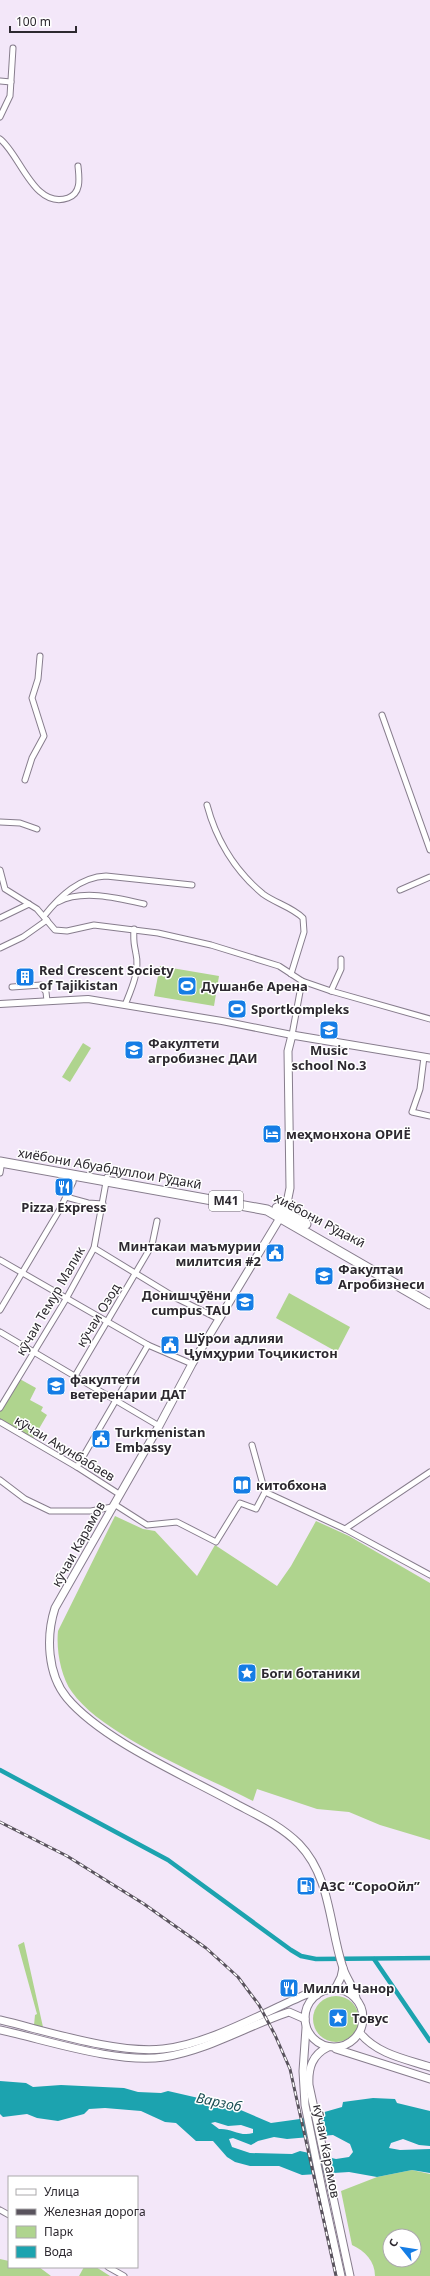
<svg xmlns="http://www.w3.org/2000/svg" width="430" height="2276" font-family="'Noto Sans',sans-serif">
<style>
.green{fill:#afd48e;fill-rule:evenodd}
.water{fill:#1ca3af;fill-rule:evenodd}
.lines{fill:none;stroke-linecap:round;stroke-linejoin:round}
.canal{stroke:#1ca3af;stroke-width:4.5}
.minor-casing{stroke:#877d8d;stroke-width:7}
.tertiary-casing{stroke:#877d8d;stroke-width:8}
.secondary-casing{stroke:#877d8d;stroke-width:9}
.trunk-casing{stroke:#877d8d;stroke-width:11}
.minor{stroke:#fff;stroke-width:5}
.tertiary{stroke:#fff;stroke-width:6}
.secondary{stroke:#fff;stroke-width:7}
.trunk{stroke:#fff;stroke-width:9}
.rail-casing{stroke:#59535d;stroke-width:3}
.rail{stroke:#fff;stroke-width:1.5;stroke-dasharray:4.5;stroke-linecap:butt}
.labels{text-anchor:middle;stroke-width:3;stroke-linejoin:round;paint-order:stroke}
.shield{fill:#fff;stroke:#6c696e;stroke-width:1}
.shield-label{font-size:12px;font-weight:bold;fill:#2d2930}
.poi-label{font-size:13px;font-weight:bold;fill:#2d2930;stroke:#fff;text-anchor:start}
.street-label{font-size:13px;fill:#2d2930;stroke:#fff}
.water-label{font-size:14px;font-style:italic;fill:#1c5055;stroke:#fff}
</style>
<rect width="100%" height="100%" fill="#f3e7f9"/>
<g class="green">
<path d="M160,966l59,10 -5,30 -60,-10z"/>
<path d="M83,1043l8,5 -21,34 -8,-5z"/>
<path d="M289,1293l61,34 -13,25 -61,-34z"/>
<path d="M18,1378l18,10 -6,12 13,7 -2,4 6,4 -14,24 -33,-19v-10z"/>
<path d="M115,1516l28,13 12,2 42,45 18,-31 62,41 14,-20 25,-45 33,15 81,47v257l-50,-15 -31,-13 -32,-3 -60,-20 -4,12c-49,-25 -150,-65 -181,-109 -11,-15 -16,-42 -14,-61z"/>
<path d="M24,1942l19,85 -9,-2 1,-10 2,-1 -19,-69z"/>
<circle cx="336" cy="2019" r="23"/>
<path d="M412,2170l18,4v102h-55c0,-15 -10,-25 -23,-31l-11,-54 36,-14zM390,2236h24v24h-24z"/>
<path d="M0,2259l9,2v6h30l12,9h-51z"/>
<path d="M84,2267h12l14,9h-31z"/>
</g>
<path class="water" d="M0,2081l26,2 7,4 28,-2 63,3 14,4 23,1 7,-2 61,14 42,18 29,-4 42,-12 1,-5 30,-4 22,1 2,4 33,8v35l-11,-1 -16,-6 -12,4 -2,5 11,2 30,-1v24l-18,-3 -35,7 -28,-5 -47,3 -23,-9h-29l-15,-4 -8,-5 -14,-16h-17l-20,-18 -11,-1 -24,-11 -36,-3 -16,1 -5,5 -26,7 -21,-3 -10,-4 -24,3 -3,-3zM215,2122l13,4 13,-1 12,4v4c-13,4 -22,-5 -34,-4l-8,-6zM333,2135l17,9 3,8 -4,5 -13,2 -36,-8 -8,3 -42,-1 -18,-6 -3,-8 4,-1 18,7 7,-4 16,-4 13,2z"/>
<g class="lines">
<g class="canal">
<path d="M0,1770l168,90 123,90 10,6 15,3 114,-1"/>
<path d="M374,1959l56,82"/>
</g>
<defs>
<g id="minor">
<path d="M0,81l11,1"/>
<path d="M0,117l10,-21 3,-48"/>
<path d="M0,139c20,15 34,71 68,59 14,-5 11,-21 10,-32"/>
<path d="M382,715l48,135"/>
<path d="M25,780l7,-22 12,-22 -12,-38 6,-19 2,-23"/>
<path d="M207,805c9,34 28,66 56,89 12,9 29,13 40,24l1,14 -13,42"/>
<path d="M0,822l20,1 17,6"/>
<path d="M0,870l5,19 32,20 18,21 12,1 27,-6 64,8 53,12 68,21 23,15 29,10 99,28"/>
<path d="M400,890l30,-13"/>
<path d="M58,902c24,-13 60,-4 86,2"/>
<path d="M44,916c16,-20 36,-39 62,-40l86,9"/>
<path d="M0,918l29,-14"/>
<path d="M0,948l23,-11 24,-17"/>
<path d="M12,987l29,-2 5,7 1,9"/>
<path d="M331,991l10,-22v-10"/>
<path d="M125,1005c6,-15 15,-34 11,-51 -2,-12 -3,-11 -2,-25"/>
<path d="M292,1035l10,-54"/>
<path d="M424,1057l-4,32 -8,23 18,4"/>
<path d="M0,1173l2,-12"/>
<path d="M66,1197l22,6 15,1"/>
<path d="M94,1248l82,50 43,21"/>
<path d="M0,1260l148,85 44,19"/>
<path d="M0,1310l60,-101 13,-27 1,-8"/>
<path d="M0,1332l159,94"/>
<path d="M75,1376l77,-131 5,-24"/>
<path d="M0,1408l66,-109 28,-51 13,-71"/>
<path d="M0,1422l77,45 42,27"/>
<path d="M252,1445l13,47 80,37 85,46"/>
<path d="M77,1467l71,-122"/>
<path d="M0,1480l25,19 25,12h41l21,-4"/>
<path d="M114,1504l33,21 30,-3 39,20 24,-39 16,6 9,-17"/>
<path d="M345,1529l85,-57"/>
<path d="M0,2210l9,5"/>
<path d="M108,2267l16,9"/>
</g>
<path id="tertiary" d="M0,1004l88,-5 134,22 70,14"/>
<g id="secondary">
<circle cx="334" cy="2018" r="29"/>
<path d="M335,1989l6,-12 2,-9"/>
<path d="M356,1998c-2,-11 -10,-20 -13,-30 -14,-42 -12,-91 -44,-124 -18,-18 -40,-28 -61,-39 -50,-28 -135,-64 -171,-107 -20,-24 -21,-62 -12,-90l104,-182 33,-62 94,-156 4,-20 -2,-137 4,-16 138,23"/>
<path d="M0,2020c47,11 116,34 163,29 47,-5 101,-37 144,-55l10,1"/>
<path d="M306,2028l-3,43 2,34 18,89 18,82"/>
<path d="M0,2030c47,10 116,34 164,27 44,-7 83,-31 125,-45l16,7"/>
<path d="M360,2033c17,21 45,26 70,34"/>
<path d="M328,2047c-16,8 -20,21 -19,38l41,191"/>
<path d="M336,2049l94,30"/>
</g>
<g id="trunk">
<path d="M0,1162l267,48 163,94"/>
<path d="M277,1208l29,16"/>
</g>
</defs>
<use href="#minor" class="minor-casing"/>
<use href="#tertiary" class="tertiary-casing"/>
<use href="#secondary" class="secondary-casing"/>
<use href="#trunk" class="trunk-casing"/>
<use href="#minor" class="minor"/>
<use href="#tertiary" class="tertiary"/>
<use href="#secondary" class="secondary"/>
<use href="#trunk" class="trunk"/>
<defs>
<path id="rail" d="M0,1822l67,34 77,48 62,44 32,29 21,28 16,30 15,34 46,207"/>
</defs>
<use href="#rail" class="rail-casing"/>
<use href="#rail" class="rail"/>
</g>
<defs>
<symbol id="building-square" viewBox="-11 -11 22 22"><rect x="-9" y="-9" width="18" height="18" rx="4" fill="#157de5" stroke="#fff"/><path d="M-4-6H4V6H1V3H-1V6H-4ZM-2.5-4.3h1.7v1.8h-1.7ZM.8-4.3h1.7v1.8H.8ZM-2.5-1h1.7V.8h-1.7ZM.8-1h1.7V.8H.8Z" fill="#fff"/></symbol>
<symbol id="stadium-square" viewBox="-11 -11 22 22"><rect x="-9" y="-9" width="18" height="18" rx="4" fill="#157de5" stroke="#fff"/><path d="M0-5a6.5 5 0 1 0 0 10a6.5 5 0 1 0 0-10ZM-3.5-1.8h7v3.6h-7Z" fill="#fff"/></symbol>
<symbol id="school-square" viewBox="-11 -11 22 22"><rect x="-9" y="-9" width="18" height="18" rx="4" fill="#157de5" stroke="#fff"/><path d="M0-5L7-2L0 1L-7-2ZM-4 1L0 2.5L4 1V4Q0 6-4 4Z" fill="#fff"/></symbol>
<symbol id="university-square" viewBox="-11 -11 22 22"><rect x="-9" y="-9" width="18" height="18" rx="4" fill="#157de5" stroke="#fff"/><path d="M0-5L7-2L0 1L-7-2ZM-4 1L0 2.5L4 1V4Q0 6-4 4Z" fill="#fff"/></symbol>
<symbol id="hotel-square" viewBox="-11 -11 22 22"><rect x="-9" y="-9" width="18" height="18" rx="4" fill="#157de5" stroke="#fff"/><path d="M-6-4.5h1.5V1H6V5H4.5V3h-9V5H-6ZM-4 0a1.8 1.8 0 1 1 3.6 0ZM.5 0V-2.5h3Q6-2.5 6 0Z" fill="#fff"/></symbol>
<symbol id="restaurant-square" viewBox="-11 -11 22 22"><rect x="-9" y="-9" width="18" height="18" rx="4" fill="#157de5" stroke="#fff"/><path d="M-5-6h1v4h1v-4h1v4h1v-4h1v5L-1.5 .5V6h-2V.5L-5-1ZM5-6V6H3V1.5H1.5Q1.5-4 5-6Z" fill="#fff"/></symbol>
<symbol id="civic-square" viewBox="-11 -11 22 22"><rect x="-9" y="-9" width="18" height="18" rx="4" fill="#157de5" stroke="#fff"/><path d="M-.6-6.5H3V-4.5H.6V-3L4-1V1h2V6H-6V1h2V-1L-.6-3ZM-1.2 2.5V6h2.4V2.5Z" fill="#fff"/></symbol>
<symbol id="library-square" viewBox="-11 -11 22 22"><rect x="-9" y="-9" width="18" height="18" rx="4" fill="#157de5" stroke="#fff"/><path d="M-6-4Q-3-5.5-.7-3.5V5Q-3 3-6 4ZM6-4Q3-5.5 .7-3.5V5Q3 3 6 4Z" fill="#fff"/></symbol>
<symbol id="sight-square" viewBox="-11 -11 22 22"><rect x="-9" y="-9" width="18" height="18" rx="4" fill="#157de5" stroke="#fff"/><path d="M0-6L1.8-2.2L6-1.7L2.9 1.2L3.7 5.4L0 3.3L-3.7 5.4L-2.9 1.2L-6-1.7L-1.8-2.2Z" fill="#fff"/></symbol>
<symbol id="fuel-square" viewBox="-11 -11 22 22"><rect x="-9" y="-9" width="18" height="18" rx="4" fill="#157de5" stroke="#fff"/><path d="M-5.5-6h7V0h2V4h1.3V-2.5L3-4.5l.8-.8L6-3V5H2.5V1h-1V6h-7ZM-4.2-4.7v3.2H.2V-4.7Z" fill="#fff"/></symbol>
</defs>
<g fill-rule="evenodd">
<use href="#building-square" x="14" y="966" width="22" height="22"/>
<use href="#stadium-square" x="176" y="975" width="22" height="22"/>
<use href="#stadium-square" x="226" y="998" width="22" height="22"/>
<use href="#school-square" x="318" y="1019" width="22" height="22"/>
<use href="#university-square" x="123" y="1039" width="22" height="22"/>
<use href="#hotel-square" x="261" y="1123" width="22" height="22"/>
<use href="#restaurant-square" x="53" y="1176" width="22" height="22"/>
<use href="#civic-square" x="264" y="1242" width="22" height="22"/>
<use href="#university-square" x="313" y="1265" width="22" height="22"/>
<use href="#university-square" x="234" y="1291" width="22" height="22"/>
<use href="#civic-square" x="159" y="1334" width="22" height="22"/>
<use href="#university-square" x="45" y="1375" width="22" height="22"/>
<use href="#civic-square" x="90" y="1428" width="22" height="22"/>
<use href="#library-square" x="231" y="1474" width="22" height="22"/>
<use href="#sight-square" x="236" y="1662" width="22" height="22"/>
<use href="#fuel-square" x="295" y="1875" width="22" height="22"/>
<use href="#restaurant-square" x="278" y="1977" width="22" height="22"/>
<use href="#sight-square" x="327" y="2007" width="22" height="22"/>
</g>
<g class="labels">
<rect class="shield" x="209" y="1191" width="34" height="20" rx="3"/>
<g class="shield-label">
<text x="226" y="1205">M41</text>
</g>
<g class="poi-label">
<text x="39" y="975">Red Crescent Society<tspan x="39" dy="15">of Tajikistan</tspan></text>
<text x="201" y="991">Душанбе Арена</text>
<text x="251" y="1014">Sportkompleks</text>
<text x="148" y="1048">Факултети<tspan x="148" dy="15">агробизнес ДАИ</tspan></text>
<text x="329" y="1055" text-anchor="middle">Music<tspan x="329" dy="15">school No.3</tspan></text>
<text x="286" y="1139">меҳмонхона ОРИЁ</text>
<text x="64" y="1212" text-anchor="middle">Pizza Express</text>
<text x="261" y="1251" text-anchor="end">Минтакаи маъмурии<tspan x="261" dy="15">милитсия #2</tspan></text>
<text x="338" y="1274">Факултаи<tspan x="338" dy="15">Агробизнеси</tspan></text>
<text x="231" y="1300" text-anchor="end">Донишҷӯёни<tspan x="231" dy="15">cumpus TAU</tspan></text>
<text x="184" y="1343">Шўрои адлияи<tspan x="184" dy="15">Ҷумҳурии Тоҷикистон</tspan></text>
<text x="70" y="1384">факултети<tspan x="70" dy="15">ветеренарии ДАТ</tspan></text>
<text x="115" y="1437">Turkmenistan<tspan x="115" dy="15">Embassy</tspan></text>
<text x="256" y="1490">китобхона</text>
<text x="261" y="1678">Боги ботаники</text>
<text x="320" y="1891">АЗС “СороОйл”</text>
<text x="303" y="1993">Милли Чанор</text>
<text x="352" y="2023">Товус</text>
</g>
<g class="street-label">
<text transform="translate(110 1168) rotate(10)" y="5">хиёбони Абуабдуллои Рӯдакӣ</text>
<text transform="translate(320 1220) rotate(28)" y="5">хиёбони Рӯдакӣ</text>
<text transform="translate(50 1301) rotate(-60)" y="5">кӯчаи Темур Малик</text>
<text transform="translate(98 1315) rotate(-59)" y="5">кӯчаи Озод</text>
<text transform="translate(65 1448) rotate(31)" y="5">кӯчаи Акунбабаев</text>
<text transform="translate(78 1544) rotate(-61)" y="5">кӯчаи Карамов</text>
<text transform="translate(327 2151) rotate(79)" y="5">кӯчаи Карамов</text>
</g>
<g class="water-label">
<text transform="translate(219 2102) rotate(12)" y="5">Варзоб</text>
</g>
</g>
<rect x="8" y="2176" width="130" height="92" fill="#ffffff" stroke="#aba9ac"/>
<rect x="16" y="2189" width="20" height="6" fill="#ffffff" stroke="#aba9ac"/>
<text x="44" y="2196" font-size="12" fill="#2d2930">Улица</text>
<rect x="16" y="2209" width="20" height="6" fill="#59535d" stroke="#aba9ac"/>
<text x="44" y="2216" font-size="12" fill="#2d2930">Железная дорога</text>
<rect x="16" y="2226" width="20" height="12" fill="#afd48e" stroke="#aba9ac"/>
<text x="44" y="2236" font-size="12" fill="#2d2930">Парк</text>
<rect x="16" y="2246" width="20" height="12" fill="#1ca3af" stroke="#aba9ac"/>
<text x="44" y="2256" font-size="12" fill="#2d2930">Вода</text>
<g transform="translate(402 2248) rotate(300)"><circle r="19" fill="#ffffff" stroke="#aba9ac"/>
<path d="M0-3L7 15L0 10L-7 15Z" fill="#157de5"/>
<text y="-6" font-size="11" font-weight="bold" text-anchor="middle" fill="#2d2930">С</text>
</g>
<path d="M10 26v6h66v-6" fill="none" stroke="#2d2930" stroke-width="2"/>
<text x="16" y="26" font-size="12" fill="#2d2930" stroke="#ffffff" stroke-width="3" paint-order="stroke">100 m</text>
</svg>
